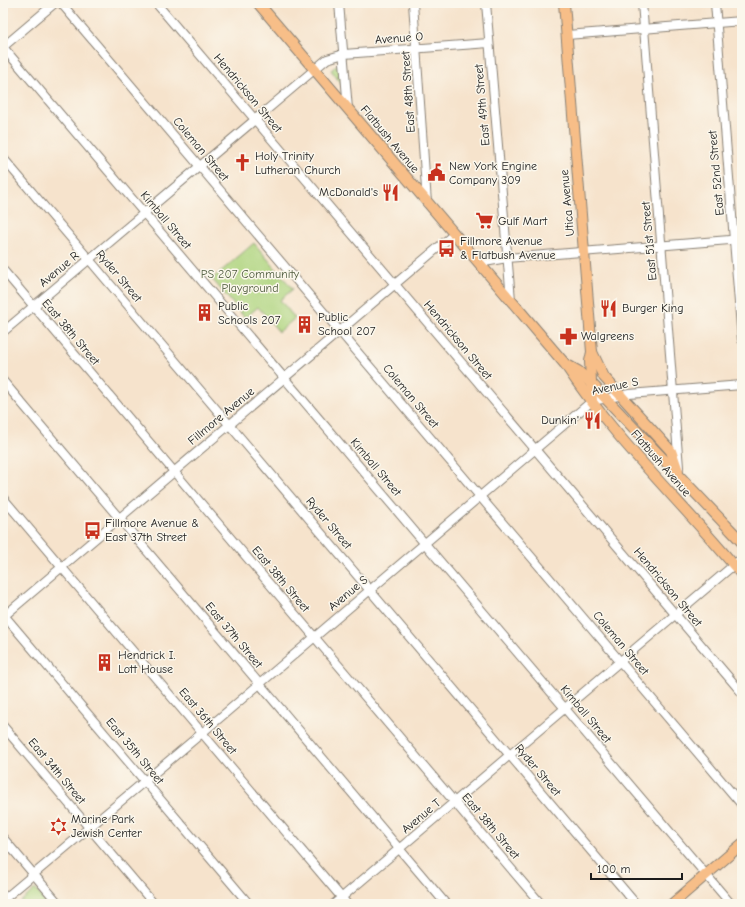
<svg xmlns="http://www.w3.org/2000/svg" width="745" height="907" font-family="'Comic Neue',sans-serif">
<style>
.green{fill:#aed47e;stroke:#65784d}
.lines{fill:none;stroke-linecap:round;stroke-linejoin:round}
.minor-casing{stroke:#898074;stroke-width:10}
.major-casing{stroke:#898074;stroke-width:12}
.minor{stroke:#fff;stroke-width:8}
.major{stroke:#f7be88;stroke-width:10}
.labels{text-anchor:middle;stroke-width:3;stroke-linejoin:round;paint-order:stroke}
.street-label{font-size:12px;fill:#1c1c1c;stroke:#fbf7ec}
.poi-label{font-size:12px;fill:#1c1c1c;stroke:#fbf7ec;text-anchor:start}
.park-label{font-size:12px;fill:#4f5c3e;stroke:#fbf7ec}
</style>
<rect width="100%" height="100%" fill="#fbf7ec"/>
<filter id="ink" filterUnits="userSpaceOnUse"><feTurbulence type="fractalNoise" baseFrequency=".025" numOctaves="2"/><feDisplacementMap in="SourceGraphic" scale="8" xChannelSelector="R" yChannelSelector="G"/><feConvolveMatrix kernelMatrix="1 2 1 2 8 2 1 2 1" color-interpolation-filters="sRGB"/></filter>
<filter id="wash" filterUnits="userSpaceOnUse"><feTurbulence type="fractalNoise" baseFrequency=".012" numOctaves="4" result="noise"/><feDisplacementMap in="SourceGraphic" scale="16" xChannelSelector="R" yChannelSelector="G"/><feGaussianBlur stdDeviation="0.9" result="paint"/><feColorMatrix in="noise" values="0 0 0 0 0 0 0 0 0 0 0 0 0 0 0 0 0 1.4 0 .05"/><feComposite in="paint" operator="in"/></filter>
<g filter="url(#wash)">
<rect width="100%" height="100%" fill="#f6e3cc"/>
<g class="green">
<path d="M340,63l2,22 -11,-15z"/>
<path d="M254,243l39,46 -13,11 15,18 -16,14 -21,-25 -13,11 -33,-39z"/>
<path d="M35,889l12,15h-29z"/>
</g>
</g>
<g filter="url(#ink)">
<g class="lines">
<defs>
<g id="minor">
<path d="M61,3l681,802"/>
<path d="M156,3l586,690"/>
<path d="M339,3l9,106"/>
<path d="M413,3l14,200"/>
<path d="M486,3l25,297"/>
<path d="M642,3l37,464"/>
<path d="M715,3l27,337"/>
<path d="M567,35l175,-14"/>
<path d="M3,47l728,857"/>
<path d="M3,47l52,-44"/>
<path d="M3,158l633,746"/>
<path d="M479,263l28,-5 235,-19"/>
<path d="M3,270l538,634"/>
<path d="M3,332l324,-273 17,-5 145,-11"/>
<path d="M3,381l443,523"/>
<path d="M3,498l344,406"/>
<path d="M3,614l246,290"/>
<path d="M3,617l451,-383"/>
<path d="M3,726l151,178"/>
<path d="M3,838l56,66"/>
<path d="M3,900l199,-167 390,-332 37,-7 113,-9"/>
<path d="M334,904l408,-346"/>
</g>
<g id="major">
<path d="M258,3l307,361c50,77 119,140 177,211"/>
<path d="M564,3l28,349 -2,9 2,40"/>
<path d="M592,352l12,25 67,74 7,20"/>
<path d="M569,366l9,5 14,13 150,158"/>
<path d="M672,904l70,-60"/>
</g>
</defs>
<use href="#minor" class="minor-casing"/>
<use href="#major" class="major-casing"/>
<use href="#minor" class="minor"/>
<use href="#major" class="major"/>
</g>
</g>
<defs>
<symbol id="church-bare" viewBox="-9 -9 18 18"><path d="M-1.2-6h2.4v3.5h3.3v2.4h-3.3V6h-2.4V-.1h-3.3v-2.4h3.3Z" fill="#c8321e" stroke="#fbf7ec" stroke-width="2.5" paint-order="stroke"/></symbol>
<symbol id="civic-bare" viewBox="-9 -9 18 18"><path d="M-.6-6.5H3V-4.5H.6V-3L4-1V1h2V6H-6V1h2V-1L-.6-3ZM-1.2 2.5V6h2.4V2.5Z" fill="#c8321e" stroke="#fbf7ec" stroke-width="2.5" paint-order="stroke"/></symbol>
<symbol id="restaurant-bare" viewBox="-9 -9 18 18"><path d="M-5-6h1v4h1v-4h1v4h1v-4h1v5L-1.5 .5V6h-2V.5L-5-1ZM5-6V6H3V1.5H1.5Q1.5-4 5-6Z" fill="#c8321e" stroke="#fbf7ec" stroke-width="2.5" paint-order="stroke"/></symbol>
<symbol id="supermarket-bare" viewBox="-9 -9 18 18"><path d="M-6-5.5h2.5l.6 2H6L4.5 2H-2.5L-4.4-4H-6ZM-1.5 3.2a1.3 1.3 0 1 0 .1 0ZM3 3.2a1.3 1.3 0 1 0 .1 0Z" fill="#c8321e" stroke="#fbf7ec" stroke-width="2.5" paint-order="stroke"/></symbol>
<symbol id="bus-bare" viewBox="-9 -9 18 18"><path d="M-5-6H5V4H4V6H2V4H-2V6H-4V4H-5ZM-3.5-4V0h7V-4ZM-3.5 1.2v1.5H-2V1.2ZM2 1.2v1.5H3.5V1.2Z" fill="#c8321e" stroke="#fbf7ec" stroke-width="2.5" paint-order="stroke"/></symbol>
<symbol id="building-bare" viewBox="-9 -9 18 18"><path d="M-4-6H4V6H1V3H-1V6H-4ZM-2.5-4.3h1.7v1.8h-1.7ZM.8-4.3h1.7v1.8H.8ZM-2.5-1h1.7V.8h-1.7ZM.8-1h1.7V.8H.8Z" fill="#c8321e" stroke="#fbf7ec" stroke-width="2.5" paint-order="stroke"/></symbol>
<symbol id="pharmacy-bare" viewBox="-9 -9 18 18"><path d="M-2-6h4v4h4v4h-4v4h-4v-4h-4v-4h4Z" fill="#c8321e" stroke="#fbf7ec" stroke-width="2.5" paint-order="stroke"/></symbol>
<symbol id="synagogue-bare" viewBox="-9 -9 18 18"><path d="M0-6.5L5.6 3.2H-5.6ZM0 6.5L5.6-3.2H-5.6Z" fill="#c8321e" stroke="#fbf7ec" stroke-width="2.5" paint-order="stroke"/></symbol>
</defs>
<g fill-rule="evenodd">
<use href="#church-bare" x="230" y="150" width="25" height="25"/>
<use href="#civic-bare" x="424" y="160" width="25" height="25"/>
<use href="#restaurant-bare" x="378" y="180" width="25" height="25"/>
<use href="#supermarket-bare" x="472" y="208" width="25" height="25"/>
<use href="#bus-bare" x="434" y="236" width="25" height="25"/>
<use href="#restaurant-bare" x="596" y="296" width="25" height="25"/>
<use href="#building-bare" x="192" y="300" width="25" height="25"/>
<use href="#building-bare" x="292" y="312" width="25" height="25"/>
<use href="#pharmacy-bare" x="556" y="324" width="25" height="25"/>
<use href="#restaurant-bare" x="580" y="408" width="25" height="25"/>
<use href="#bus-bare" x="80" y="518" width="25" height="25"/>
<use href="#building-bare" x="92" y="650" width="25" height="25"/>
<use href="#synagogue-bare" x="46" y="814" width="25" height="25"/>
</g>
<g class="labels">
<g class="street-label">
<text transform="translate(399 38) rotate(-4)" y="4">Avenue O</text>
<text transform="translate(408 92) rotate(-94)" y="4">East 48th Street</text>
<text transform="translate(248 93) rotate(50)" y="4">Hendrickson Street</text>
<text transform="translate(482 105) rotate(-95)" y="4">East 49th Street</text>
<text transform="translate(390 139) rotate(50)" y="4">Flatbush Avenue</text>
<text transform="translate(201 149) rotate(50)" y="4">Coleman Street</text>
<text transform="translate(716 173) rotate(-95)" y="4">East 52nd Street</text>
<text transform="translate(567 203) rotate(-95)" y="4">Utica Avenue</text>
<text transform="translate(166 220) rotate(50)" y="4">Kimball Street</text>
<text transform="translate(649 241) rotate(-95)" y="4">East 51st Street</text>
<text transform="translate(59 269) rotate(-40)" y="4">Avenue R</text>
<text transform="translate(119 276) rotate(50)" y="4">Ryder Street</text>
<text transform="translate(71 332) rotate(50)" y="4">East 38th Street</text>
<text transform="translate(458 340) rotate(50)" y="4">Hendrickson Street</text>
<text transform="translate(615 386) rotate(-12)" y="4">Avenue S</text>
<text transform="translate(411 396) rotate(50)" y="4">Coleman Street</text>
<text transform="translate(221 416) rotate(-40)" y="4">Fillmore Avenue</text>
<text transform="translate(661 463) rotate(49)" y="4">Flatbush Avenue</text>
<text transform="translate(376 467) rotate(50)" y="4">Kimball Street</text>
<text transform="translate(329 523) rotate(50)" y="4">Ryder Street</text>
<text transform="translate(281 579) rotate(50)" y="4">East 38th Street</text>
<text transform="translate(668 587) rotate(50)" y="4">Hendrickson Street</text>
<text transform="translate(348 593) rotate(-40)" y="4">Avenue S</text>
<text transform="translate(234 635) rotate(50)" y="4">East 37th Street</text>
<text transform="translate(621 643) rotate(50)" y="4">Coleman Street</text>
<text transform="translate(586 714) rotate(50)" y="4">Kimball Street</text>
<text transform="translate(208 721) rotate(50)" y="4">East 36th Street</text>
<text transform="translate(135 751) rotate(50)" y="4">East 35th Street</text>
<text transform="translate(538 770) rotate(50)" y="4">Ryder Street</text>
<text transform="translate(57 771) rotate(50)" y="4">East 34th Street</text>
<text transform="translate(421 816) rotate(-40)" y="4">Avenue T</text>
<text transform="translate(491 826) rotate(50)" y="4">East 38th Street</text>
</g>
<g class="poi-label">
<text x="255" y="160">Holy Trinity<tspan x="255" dy="14">Lutheran Church</tspan></text>
<text x="449" y="170">New York Engine<tspan x="449" dy="14">Company 309</tspan></text>
<text x="378" y="196" text-anchor="end">McDonald's</text>
<text x="498" y="225">Gulf Mart</text>
<text x="460" y="245">Fillmore Avenue<tspan x="460" dy="14">&amp; Flatbush Avenue</tspan></text>
<text x="218" y="310">Public<tspan x="218" dy="14">Schools 207</tspan></text>
<text x="622" y="312">Burger King</text>
<text x="318" y="321">Public<tspan x="318" dy="14">School 207</tspan></text>
<text x="581" y="340">Walgreens</text>
<text x="579" y="424" text-anchor="end">Dunkin'</text>
<text x="105" y="527">Fillmore Avenue &amp;<tspan x="105" dy="14">East 37th Street</tspan></text>
<text x="118" y="659">Hendrick I.<tspan x="118" dy="14">Lott House</tspan></text>
<text x="71" y="823">Marine Park<tspan x="71" dy="14">Jewish Center</tspan></text>
</g>
<g class="park-label">
<text x="250" y="278">PS 207 Community<tspan x="250" dy="14">Playground</tspan></text>
</g>
</g>
<rect width="745" height="907" fill="none" stroke="#fbf7ec" stroke-width="16"/>
<path d="M591 873v6h91v-6" fill="none" stroke="#1c1c1c" stroke-width="2"/>
<text x="597" y="873" font-size="12" fill="#1c1c1c" stroke="#fbf7ec" stroke-width="3" paint-order="stroke">100 m</text>
</svg>
